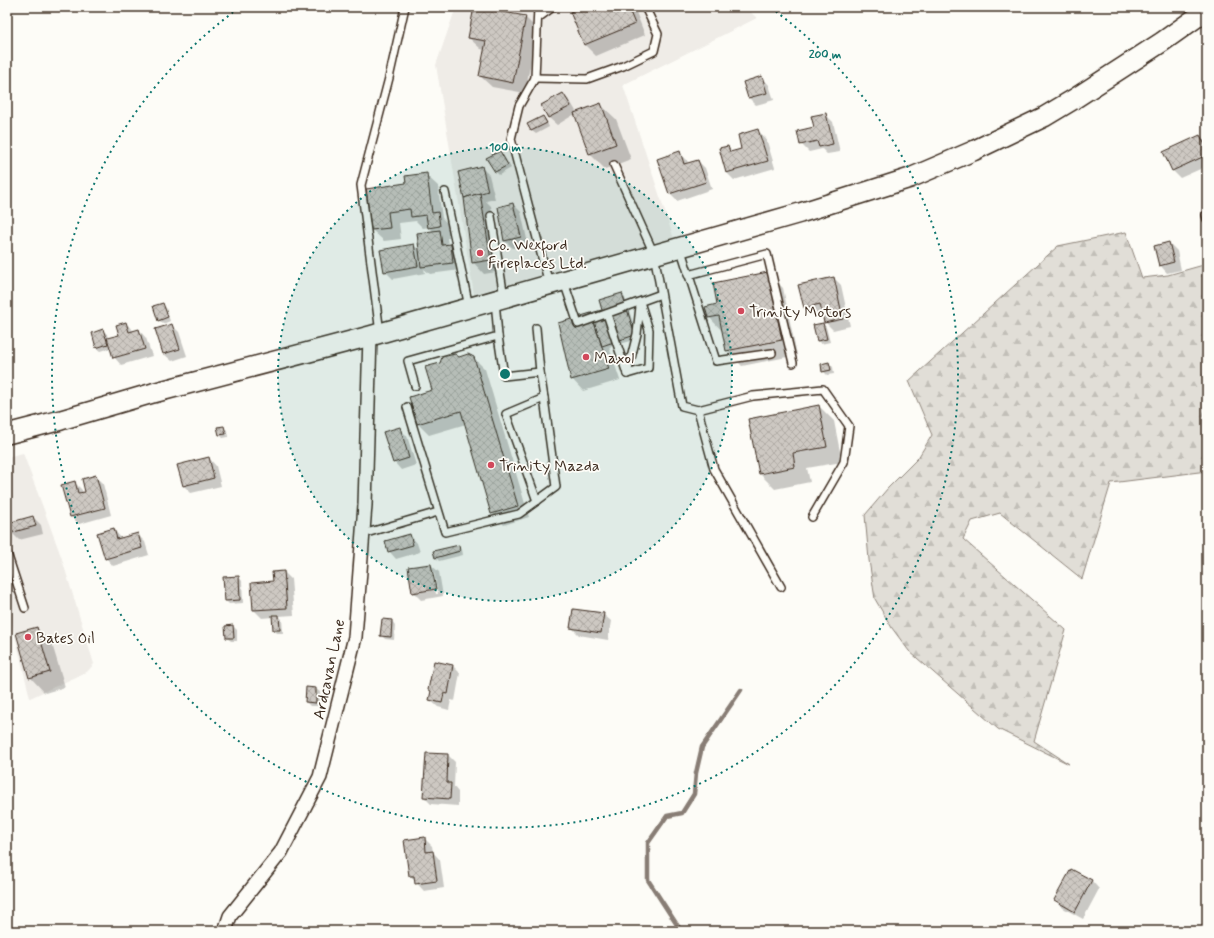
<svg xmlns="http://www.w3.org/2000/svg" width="1214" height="938" font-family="Mynerve,sans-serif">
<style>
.built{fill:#efece7}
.forest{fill:url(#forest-firs);stroke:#8e847a}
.shadow{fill:#0003;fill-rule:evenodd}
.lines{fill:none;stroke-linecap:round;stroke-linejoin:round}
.stream{stroke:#887d74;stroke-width:4.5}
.building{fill:url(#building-cross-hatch);stroke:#3b2a1e}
.lane-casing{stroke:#3b2a1e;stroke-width:10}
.street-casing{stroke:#3b2a1e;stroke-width:16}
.secondary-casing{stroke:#3b2a1e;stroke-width:22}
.lane{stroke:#fdfcf7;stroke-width:7}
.street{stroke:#fdfcf7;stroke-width:13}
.secondary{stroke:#fdfcf7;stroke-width:19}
.ring{fill:none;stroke:#0f766e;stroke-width:2;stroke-dasharray:2 4}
.poi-dot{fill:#d1495b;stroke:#fdfcf7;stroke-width:1.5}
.labels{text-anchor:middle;stroke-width:3.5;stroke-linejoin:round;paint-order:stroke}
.poi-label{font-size:16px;fill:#3b2a1e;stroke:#fdfcf7;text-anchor:start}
.street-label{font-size:16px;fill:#3b2a1e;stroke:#fdfcf7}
.centre{fill:#0f766e;stroke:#fdfcf7;stroke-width:2}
.ring-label{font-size:12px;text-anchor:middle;font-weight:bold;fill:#0f766e;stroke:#fdfcf7;stroke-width:3.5;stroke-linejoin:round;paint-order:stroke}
</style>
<defs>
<pattern id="forest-firs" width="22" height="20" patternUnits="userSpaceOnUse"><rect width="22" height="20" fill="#e1ded7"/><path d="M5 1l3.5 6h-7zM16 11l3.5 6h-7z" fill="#c2bfb8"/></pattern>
<pattern id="building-cross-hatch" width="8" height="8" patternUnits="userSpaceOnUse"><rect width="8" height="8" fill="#cdc8c2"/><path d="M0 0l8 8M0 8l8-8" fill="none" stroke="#b1aca6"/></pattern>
</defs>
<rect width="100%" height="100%" fill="#fdfcf7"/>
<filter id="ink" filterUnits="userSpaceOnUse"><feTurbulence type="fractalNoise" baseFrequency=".025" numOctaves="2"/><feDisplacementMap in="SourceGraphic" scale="8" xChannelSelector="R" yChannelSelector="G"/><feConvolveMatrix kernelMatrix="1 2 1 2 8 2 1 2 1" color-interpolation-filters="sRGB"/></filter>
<g filter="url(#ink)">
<g class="built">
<path d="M456,7h289l12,11 -134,67 51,154 -200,55 -38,-229z"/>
<path d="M23,453l38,103 33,108 -7,8 -57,26 -23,-95v-146z"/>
</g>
<path class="forest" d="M1126,232l16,46 26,-3 39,-11v207l-96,12 -29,96 -82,-66 -28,8 -9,18 103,91 -32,111 35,23 -71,-35 -89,-78 -17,-23 -17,-29 -6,-39 -4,-45 23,-27 30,-30 14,-23 -23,-54 149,-135z"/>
<g class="shadow">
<path d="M584,7h50l11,28 -49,21 -11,-11 -13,-33z"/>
<path d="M525,17l12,12 -12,64 -33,-6 -12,-11 5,-26 -4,-1 -12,-11z"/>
<path d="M762,77l7,8 5,15 -18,5 -7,-7z"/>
<path d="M563,94l7,7 7,12 23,-9 16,15 15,40 -26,10 -15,-15 -15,-40 -18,11 -8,-7 -7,-12z"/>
<path d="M825,114l8,8 7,30 -13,2 -5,-5 -13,3 -8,-8z"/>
<path d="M542,117l4,3 3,7 -13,7 -4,-3 -3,-7z"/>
<path d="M758,131l8,7 9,30 -41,12 -7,-7v-26l6,5 10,-2z"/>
<path d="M1200,136l7,7v23l-27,12 -7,-7 -9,-18z"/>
<path d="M499,152l4,3 8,13 -12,7 -3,-3 -9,-14z"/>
<path d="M680,153l7,7 1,4 10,-3 7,7 7,21 -35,12 -7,-7 -12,-34z"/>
<path d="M481,167l8,8 6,24 -9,2 5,5 11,65 -18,3 -11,-12z"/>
<path d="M426,175l12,11 4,32 7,7 2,13h-4l1,7h2l8,7 2,18 -30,4 -6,-5 1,4 -32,6 -8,-8 29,-26 6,6 14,-19 -5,-5 -6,1 -7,-7 -17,2 2,16 -17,2 -12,-11 35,-46z"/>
<path d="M513,204l8,8 7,32 -15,4 -8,-7 -6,-34z"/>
<path d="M1169,243l8,8 4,19 -14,3 -7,-8z"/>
<path d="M768,273l15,15 14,67 -55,11 -15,-15 -4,-19 -14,-15 9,-12z"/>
<path d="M834,278l7,7 9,41 -17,4 -8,-8 -2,-10 -11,3 -7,-8z"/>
<path d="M622,295l3,3 13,41 -29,8 11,33 -37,11 -11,-12 -12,-55 43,-14z"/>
<path d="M162,304l4,4 4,13 -7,3 -4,-4z"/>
<path d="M126,323l7,8 6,-1 7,8 6,18 -31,9 -7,-8 -3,-9 -10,3 -4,-3 -4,-15 10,-2 4,3 1,5 12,-3z"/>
<path d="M823,324l3,3 4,15 -9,2 -3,-3z"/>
<path d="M172,325l7,7 8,24 -15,5 -8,-7z"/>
<path d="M473,357l12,12 44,148 -25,8 -12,-12 -26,-89 -37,11 -11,-11 15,-33 8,-28 18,-5z"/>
<path d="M829,363l4,4 1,7 -7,1 -4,-4z"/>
<path d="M819,406l15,15 8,41 -35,6 3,14 -35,7 -15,-15z"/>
<path d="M223,427l4,3 1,7 -5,1 -3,-3z"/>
<path d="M399,428l8,8 9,29 -15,5 -7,-8z"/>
<path d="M209,458l7,8 5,20 -30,7 -7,-7 -6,-20z"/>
<path d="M95,476l8,8 8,31 -32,9 -8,-7 -9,-32 12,-3 8,8 1,3 3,-1z"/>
<path d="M33,517l8,8 2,9 -24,6 -8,-8z"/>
<path d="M114,530l8,9 15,-5 8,8 4,13 -36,11 -7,-8z"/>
<path d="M410,535l7,8 3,9 -24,7 -7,-8z"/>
<path d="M458,546l4,3 1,6 -24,6 -3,-3z"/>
<path d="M431,565l8,7 4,24 -22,4 -8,-8zM432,572h2l4,22h-2z"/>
<path d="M284,572l7,7 3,36 -15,1 3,3 1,14h-6l-3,-3 -1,-13 -11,1 -8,-8 -1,-26 21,-2z"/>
<path d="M239,577l3,4 1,22 -14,1 -3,-3z"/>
<path d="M603,614l8,7 -3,19 -29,-5 -7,-7z"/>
<path d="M392,621l3,4 -1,15 -9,-1 -4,-4z"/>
<path d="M233,626l4,4v11h-6l-4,-3z"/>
<path d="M37,628l15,16 13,43 -20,6 -15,-16z"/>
<path d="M434,662l19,4 7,7 -5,28 -4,-1 -2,10 -11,-3 -8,-7 2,-7 -3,-3z"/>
<path d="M307,688l9,1 4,3 -1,14h-9l-4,-4z"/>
<path d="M448,755l7,7 -1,25 4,5v14l-27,-2 -7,-7z"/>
<path d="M424,838l8,8 1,6 7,8 4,28 -20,3 -14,-15z"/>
<path d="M1071,870l21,11 7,8 -16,30 -20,-11 -8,-8z"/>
</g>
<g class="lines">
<path class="stream" d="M681,931l-33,-51v-37l19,-27 15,-3 12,-19 2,-21 6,-26 39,-57"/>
</g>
<g class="building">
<path d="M474,7l52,9 -13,67 -34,-7 7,-35 -18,-3z"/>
<path d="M581,7h47l7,17 -51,21 -14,-33z"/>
<path d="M762,76l5,17 -19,5 -5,-16z"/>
<path d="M563,93l8,13 -23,12 -7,-13z"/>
<path d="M601,103l15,41 -27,10 -15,-41z"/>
<path d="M826,113l7,31 -14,3 -2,-6 -17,4 -3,-14 17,-4 -3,-11z"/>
<path d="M543,116l4,7 -16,8 -4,-7z"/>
<path d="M758,129l10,32 -42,12 -7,-25 9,-2 2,6 11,-3 -3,-14z"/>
<path d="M1200,135l7,14v6l-35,16 -9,-19z"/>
<path d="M500,151l8,14 -13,7 -9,-14z"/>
<path d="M680,151l4,13 14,-4 8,22 -37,12 -12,-35z"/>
<path d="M482,166l6,25 -24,7 -6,-26z"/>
<path d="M427,173l5,40 6,-1 2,14 -12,2 -2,-13 -15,2 -1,-8 -22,3 2,16 -19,2 -5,-41 40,-6 -1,-7z"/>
<path d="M480,193l11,67 -19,3 -8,-65z"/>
<path d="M513,203l8,34 -17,4 -6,-34z"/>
<path d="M440,230l2,15 9,-1 2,19 -32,4 -4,-34z"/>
<path d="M1169,242l5,20 -15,4 -5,-20z"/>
<path d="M414,244l4,22 -34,6 -4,-22z"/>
<path d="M768,272l14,68 -56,11 -7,-35 -11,2 -3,-11 12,-3 -4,-21z"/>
<path d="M834,277l9,42 -19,4 -4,-19 -16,4 -6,-23z"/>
<path d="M622,293l13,42 -33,11 -11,-33 11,-3 -3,-10z"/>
<path d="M163,303l5,14 -10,4 -5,-15z"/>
<path d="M591,313l18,56 -38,11 -13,-57z"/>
<path d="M126,322l3,10 10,-3 6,20 -32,9 -6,-20 12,-3 -3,-10z"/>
<path d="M823,323l4,16 -10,2 -4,-16z"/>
<path d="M172,324l8,25 -17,5 -8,-25z"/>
<path d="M103,329l5,15 -12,4 -4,-15z"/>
<path d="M455,354l4,3 9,-3 6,3 44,149 -27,8 -30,-103 -44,13 -8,-27 23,-7 -7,-23 15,-4 2,-6z"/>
<path d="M829,362l2,8 -9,2 -1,-8z"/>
<path d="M819,405l8,42 -34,6 2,14 -36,7 -11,-55z"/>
<path d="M224,426l2,8 -7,1 -2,-8z"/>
<path d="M400,427l9,31 -16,5 -10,-31z"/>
<path d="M209,457l5,21 -31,8 -6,-21z"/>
<path d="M96,475l9,33 -35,9 -9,-32 14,-4 3,12 7,-1 -3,-13z"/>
<path d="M33,516l3,10 -26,7 -2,-10z"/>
<path d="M114,528l3,11 21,-6 4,15 -37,11 -8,-26z"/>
<path d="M410,534l3,11 -25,7 -3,-11z"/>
<path d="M459,545l1,6 -25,7 -2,-7z"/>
<path d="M431,564l5,25 -24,4 -4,-26z"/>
<path d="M284,571l3,37 -34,2 -2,-27 22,-2 -1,-9z"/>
<path d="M239,576l1,24 -15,1 -2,-24z"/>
<path d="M573,609l31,4 -3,20 -31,-5z"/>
<path d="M272,615h7l1,15h-7z"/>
<path d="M382,619l10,1 -1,17 -11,-1z"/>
<path d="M233,625l1,13h-8l-1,-12z"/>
<path d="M37,627l13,45 -21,6 -13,-45z"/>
<path d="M434,661l19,4 -5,29 -4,-1 -2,10 -13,-3 2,-9 -3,-1z"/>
<path d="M306,687l10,1v15l-11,-1z"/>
<path d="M426,753l22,1 -1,29h4l-1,16 -27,-2z"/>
<path d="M425,837l1,15 7,-1 4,30 -22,3 -1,-8h-5l-5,-36z"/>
<path d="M1071,869l21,11 -17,32 -21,-12z"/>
</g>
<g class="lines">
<defs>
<g id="lane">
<path d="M538,7l-3,71 -16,28 -8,33 38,145"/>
<path d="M538,18l15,-11"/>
<path d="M535,78l52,1 36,-13 31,-15 4,-17 -13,-27"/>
<path d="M614,165l40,89 28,152 16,4 55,-14 70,-7 26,37 -5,36 -32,55"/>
<path d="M445,192l24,115"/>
<path d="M1206,215l1,4"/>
<path d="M491,216l13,81"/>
<path d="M680,247l36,114 56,-8"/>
<path d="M688,275l79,-21 26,109"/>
<path d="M564,282l14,42 83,-30"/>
<path d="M607,314l20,60"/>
<path d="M536,328l4,44"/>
<path d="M380,333l-19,-148 28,-107 16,-71"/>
<path d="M498,336l6,40 36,-4 4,26 -38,16 31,87"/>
<path d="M627,374l21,-6 1,-38 -9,-28"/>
<path d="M627,374l10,-40 3,-28"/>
<path d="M415,386l-7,-25 90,-25 -3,-36"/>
<path d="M407,407l38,125 74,-18 37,-27 -12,-89"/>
<path d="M698,410l16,59 67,118"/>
<path d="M363,534l75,-22"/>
<path d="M7,553l18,55"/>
</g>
<path id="street" d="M225,931l5,-15 51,-64 39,-75 35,-140 10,-132 5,-169"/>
<path id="secondary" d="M7,434l54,-14 92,-27 217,-57 430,-123 110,-35 63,-27 71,-34 30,-18 88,-57 45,-32"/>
</defs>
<use href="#lane" class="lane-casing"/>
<use href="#street" class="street-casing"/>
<use href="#secondary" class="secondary-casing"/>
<use href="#lane" class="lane"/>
<use href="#street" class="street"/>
<use href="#secondary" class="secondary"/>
</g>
</g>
<circle cx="505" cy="374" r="227" fill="#0f766e" fill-opacity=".12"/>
<g class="ring">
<circle cx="505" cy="374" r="227"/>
<path d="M771 8A453 453 0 1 1 239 8"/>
</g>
<g class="poi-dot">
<circle cx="480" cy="253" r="4"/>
<circle cx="741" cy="311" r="4"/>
<circle cx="586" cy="357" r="4"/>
<circle cx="491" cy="465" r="4"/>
<circle cx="28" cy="637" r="4"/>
</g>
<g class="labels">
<g class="poi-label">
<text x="488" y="250">Co. Wexford<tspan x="488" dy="18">Fireplaces Ltd.</tspan></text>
<text x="749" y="317">Trinity Motors</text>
<text x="594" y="363">Maxol</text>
<text x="499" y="471">Trinity Mazda</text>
<text x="36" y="643">Bates Oil</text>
</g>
<g class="street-label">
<text transform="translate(328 669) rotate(-78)" y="6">Ardcavan Lane</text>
</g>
</g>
<circle cx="505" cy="374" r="6" class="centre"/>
<g class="ring-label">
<text x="825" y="58">200 m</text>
<text x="505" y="151">100 m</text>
</g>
<rect width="1214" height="938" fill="none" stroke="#fdfcf7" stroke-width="24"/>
<rect x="12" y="12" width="1190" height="914" fill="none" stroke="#3b2a1e" stroke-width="1.5" filter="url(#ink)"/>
</svg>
